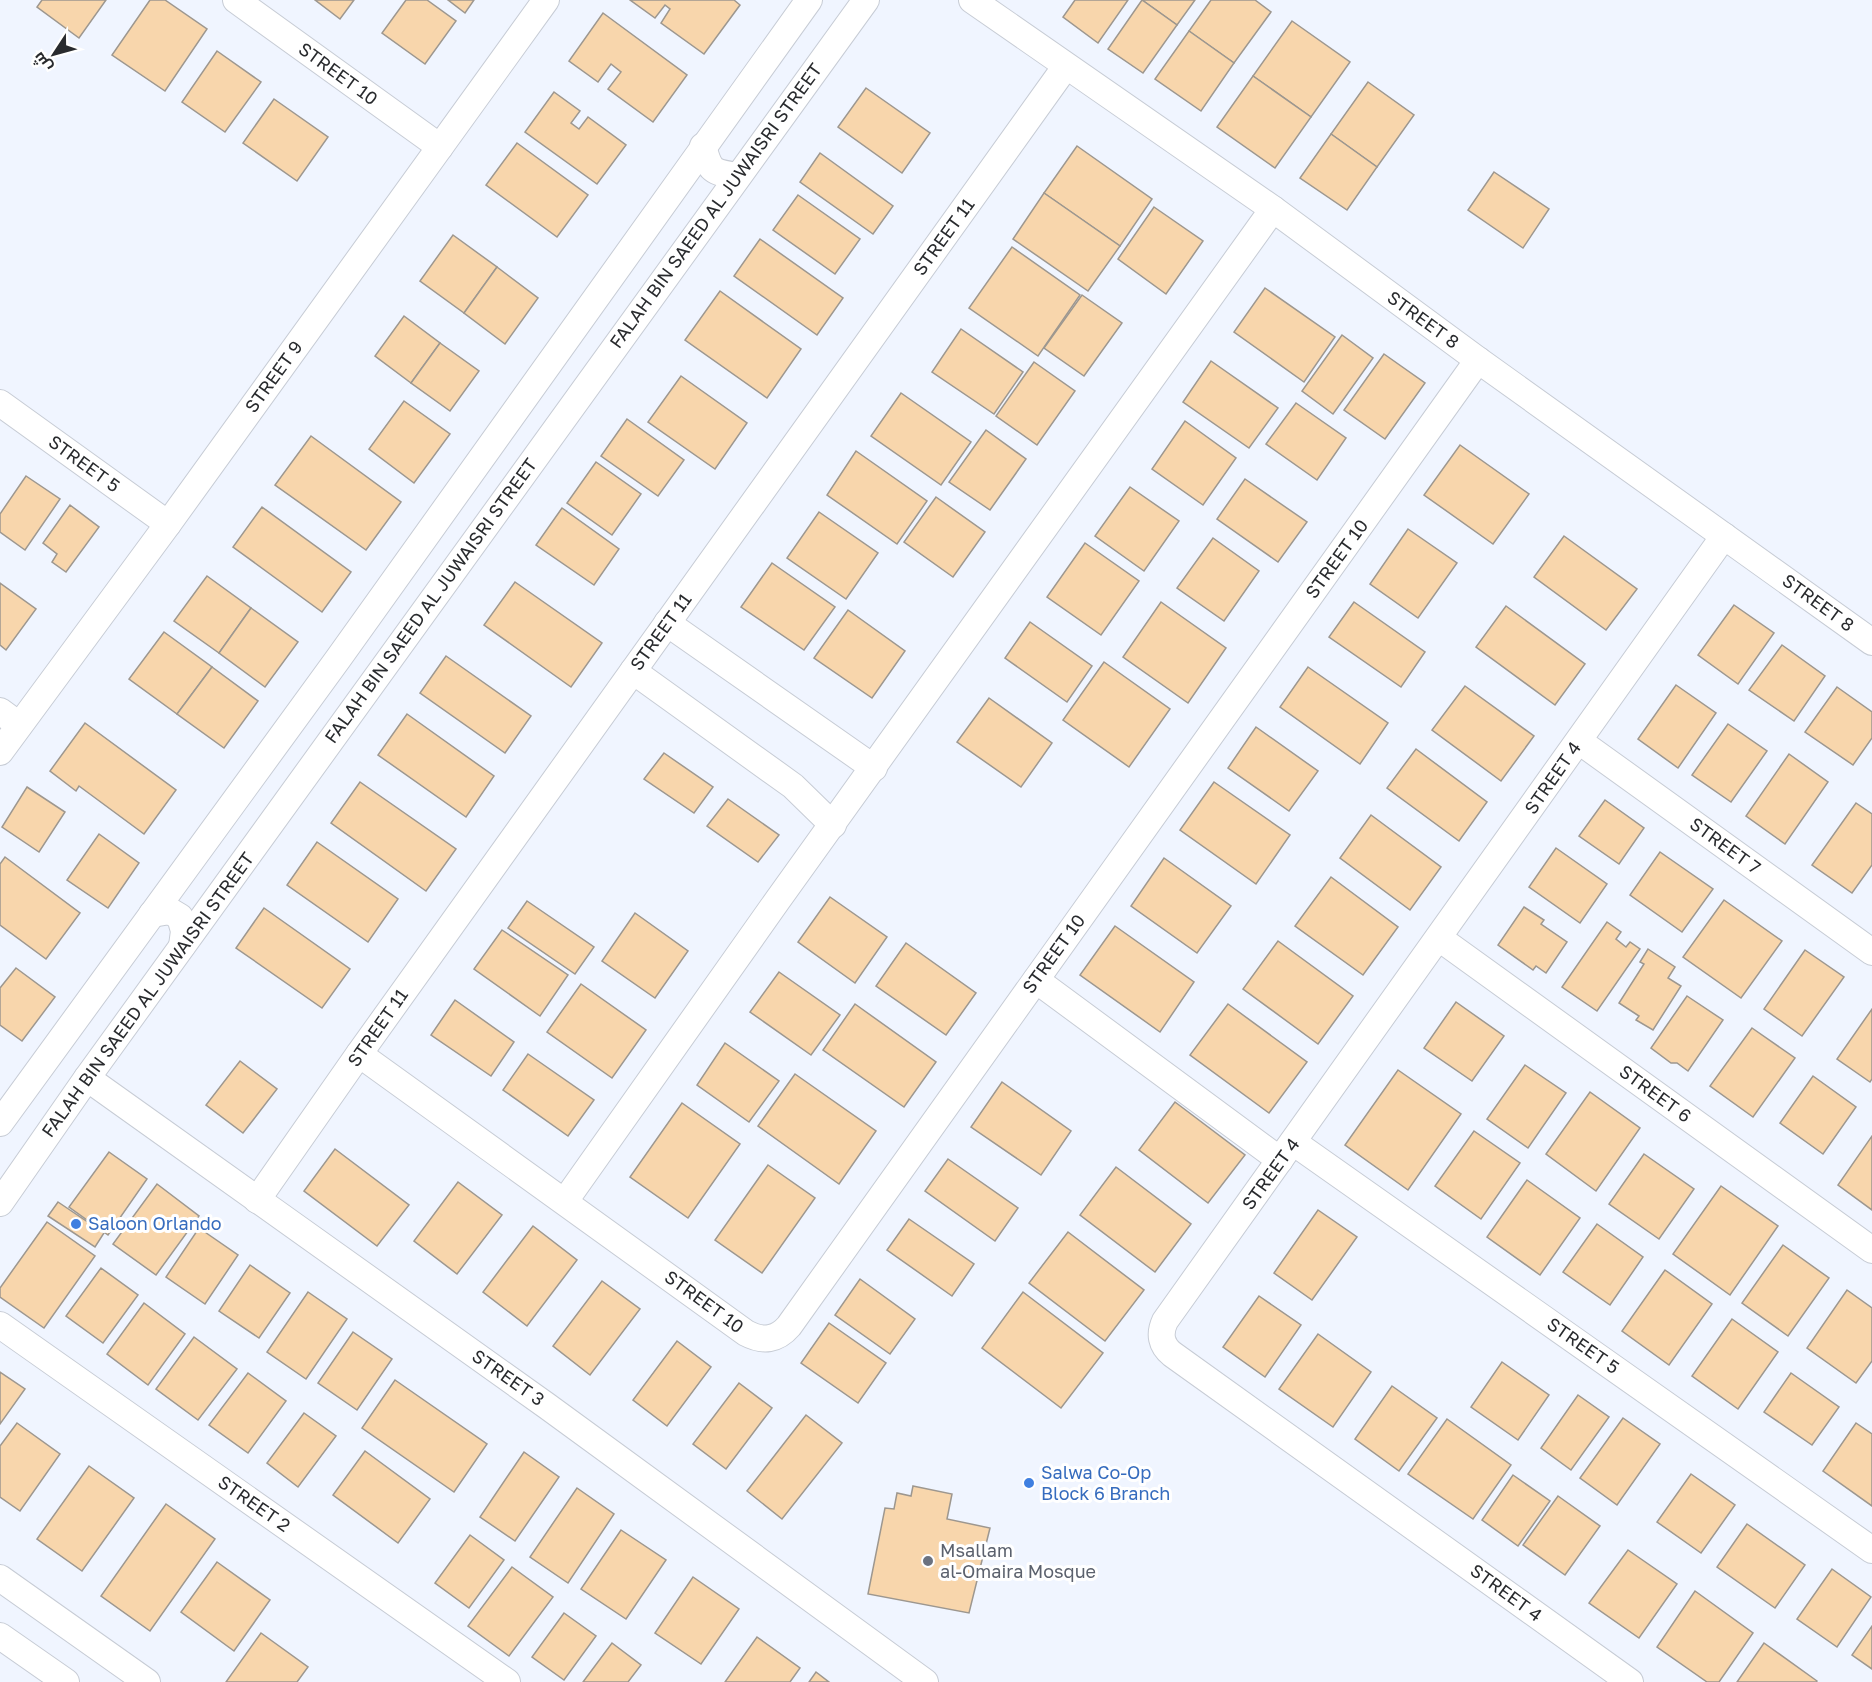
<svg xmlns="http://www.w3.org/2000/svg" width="1872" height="1682" font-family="'Golos Text',Cairo,sans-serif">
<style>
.building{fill:#f8d6ac;stroke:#9d978f;stroke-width:1.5}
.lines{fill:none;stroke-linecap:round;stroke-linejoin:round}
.minor-casing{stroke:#c7ccd5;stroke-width:28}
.minor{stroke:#fff;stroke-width:26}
.shop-dot{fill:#3f7fe0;stroke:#fff;stroke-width:2}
.worship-dot{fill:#6b7280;stroke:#fff;stroke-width:2}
.labels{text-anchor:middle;stroke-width:6;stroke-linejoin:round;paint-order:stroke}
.street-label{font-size:18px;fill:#292b2e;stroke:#fff}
.shop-label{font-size:18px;fill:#366cbe;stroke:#fff;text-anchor:start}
.worship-label{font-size:18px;fill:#5b616d;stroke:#fff;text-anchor:start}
</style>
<rect width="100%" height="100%" fill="#f0f5ff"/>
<g class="building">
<path d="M42,0h64l-27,38 -42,-31z"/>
<path d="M150,0h15l42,29 -42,62 -53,-36z"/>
<path d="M315,0h39l-14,19z"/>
<path d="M406,0h21l29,21 -31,43 -43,-31z"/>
<path d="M448,0h26l-9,13z"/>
<path d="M630,0h104l6,5 -36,49 -43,-31 9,-14 -5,-4 -10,13z"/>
<path d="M1075,0h53l-30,43 -35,-26z"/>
<path d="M1142,0h53l-18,25z"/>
<path d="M1142,0l35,25 -34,48 -35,-24z"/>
<path d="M1211,0h44l16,12 -37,51 -45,-32z"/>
<path d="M603,13l84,62 -34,47 -45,-33 13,-17 -10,-8 -13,18 -29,-21z"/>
<path d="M1292,21l58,41 -39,55 -58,-41z"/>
<path d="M1189,31l45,32 -33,48 -46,-32z"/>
<path d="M217,51l44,31 -36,50 -43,-30z"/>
<path d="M1253,76l58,41 -36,51 -58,-41z"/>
<path d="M1368,82l46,33 -37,52 -46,-33z"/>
<path d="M866,88l64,45 -28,40 -64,-46z"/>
<path d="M554,92l26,19 -9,12 8,6 9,-12 38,28 -29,39 -72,-52z"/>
<path d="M274,99l54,38 -31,44 -54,-38z"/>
<path d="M1331,134l46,33 -30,43 -47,-32z"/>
<path d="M517,143l71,52 -31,42 -71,-52z"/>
<path d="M1077,146l75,53 -32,47 -76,-53z"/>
<path d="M820,153l73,53 -20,28 -73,-52z"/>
<path d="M1494,172l55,37 -26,39 -55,-38z"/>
<path d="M1044,193l76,53 -32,45 -75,-52z"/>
<path d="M798,195l62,44 -25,35 -62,-44z"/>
<path d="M1154,207l49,34 -37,53 -48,-35z"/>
<path d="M453,235l44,32 -33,46 -44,-32z"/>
<path d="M760,239l83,59 -26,37 -83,-59z"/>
<path d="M1012,247l68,48 -42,61 -69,-48z"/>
<path d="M497,267l41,31 -33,46 -41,-31z"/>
<path d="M1265,288l70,49 -31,45 -70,-50z"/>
<path d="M720,291l81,58 -34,49 -82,-58z"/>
<path d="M1082,295l40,28 -38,53 -40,-28z"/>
<path d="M404,316l36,27 -29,40 -36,-27z"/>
<path d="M961,329l62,43 -29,42 -62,-42z"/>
<path d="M1342,335l31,23 -40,56 -31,-23z"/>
<path d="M440,343l39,28 -29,40 -39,-28z"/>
<path d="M1384,354l41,29 -40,56 -41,-29z"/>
<path d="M1211,361l67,47 -29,40 -66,-46z"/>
<path d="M1034,362l41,29 -38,54 -41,-29z"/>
<path d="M681,376l66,47 -32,46 -67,-47z"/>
<path d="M901,393l70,49 -30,43 -70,-49z"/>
<path d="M404,401l46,33 -36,49 -45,-34z"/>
<path d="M1296,403l50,35 -29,42 -51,-36z"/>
<path d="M627,419l57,41 -26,36 -57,-40z"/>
<path d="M1185,421l51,37 -33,47 -51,-36z"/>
<path d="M986,430l40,29 -36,51 -41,-28z"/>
<path d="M311,436l90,66 -35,48 -91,-65z"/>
<path d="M1460,445l69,49 -36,50 -69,-49z"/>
<path d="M856,451l71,50 -30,43 -70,-49z"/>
<path d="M596,462l45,32 -29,41 -45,-32z"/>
<path d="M26,476l34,23 -35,51 -25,-18v-18z"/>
<path d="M1245,479l62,43 -29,40 -61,-43z"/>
<path d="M1130,487l49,34 -35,50 -49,-35z"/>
<path d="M936,497l49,35 -32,45 -49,-35z"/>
<path d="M70,505l29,22 -33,45 -14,-10 5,-8 -14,-11z"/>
<path d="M262,507l89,65 -29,40 -89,-65z"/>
<path d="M562,508l57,41 -25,36 -58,-40z"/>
<path d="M819,512l59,41 -32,46 -59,-41z"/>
<path d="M1408,529l49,34 -39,55 -48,-34z"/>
<path d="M1564,536l73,53 -31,41 -72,-53z"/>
<path d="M1213,538l46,33 -35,50 -47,-33z"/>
<path d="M1085,543l54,38 -38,54 -54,-38z"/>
<path d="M772,563l63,44 -31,43 -63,-43z"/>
<path d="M207,576l44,32 -32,45 -45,-32z"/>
<path d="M515,582l87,61 -31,44 -87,-62z"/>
<path d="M0,583l36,26 -30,41 -6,-5z"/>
<path d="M1161,602l65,46 -38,55 -65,-46z"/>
<path d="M1354,602l71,50 -24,35 -72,-50z"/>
<path d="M1734,605l40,28 -36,51 -40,-29z"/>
<path d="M1506,606l79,58 -30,41 -79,-58z"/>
<path d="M251,608l47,34 -33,45 -46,-34z"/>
<path d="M848,610l57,41 -33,47 -58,-40z"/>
<path d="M1030,622l62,44 -25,36 -62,-44z"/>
<path d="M164,632l48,35 -35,47 -48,-35z"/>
<path d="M1782,645l43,31 -31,45 -45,-31z"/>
<path d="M446,656l85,60 -26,37 -85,-60z"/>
<path d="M1104,662l66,47 -41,58 -66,-47z"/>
<path d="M212,667l46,34 -34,47 -47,-34z"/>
<path d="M1308,667l80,56 -28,41 -80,-57z"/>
<path d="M1676,685l40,28 -38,55 -40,-29z"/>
<path d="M1465,686l69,50 -33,45 -69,-51z"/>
<path d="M1837,687l35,25v26l-19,27 -48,-33z"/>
<path d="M989,698l63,45 -31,44 -64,-45z"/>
<path d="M407,714l87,62 -28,41 -88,-62z"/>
<path d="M85,723l91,67 -32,44 -65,-48 -3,5 -26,-20z"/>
<path d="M1728,724l39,27 -36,51 -39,-27z"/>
<path d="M1256,727l62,44 -29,40 -61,-43z"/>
<path d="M1416,749l71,53 -28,39 -72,-53z"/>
<path d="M664,753l49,34 -19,26 -50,-34z"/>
<path d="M1789,754l39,28 -43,62 -39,-28z"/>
<path d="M360,782l96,67 -30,42 -95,-68z"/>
<path d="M1214,782l76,53 -34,49 -76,-54z"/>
<path d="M27,787l38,25 -26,40 -37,-25z"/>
<path d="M728,799l51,36 -21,27 -51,-36z"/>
<path d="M1605,800l39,28 -25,36 -40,-28z"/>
<path d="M1856,803l16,11v51l-20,28 -40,-28z"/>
<path d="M1371,815l70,52 -31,43 -70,-52z"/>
<path d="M99,834l40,29 -31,45 -41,-28z"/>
<path d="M317,842l81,57 -30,43 -81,-57z"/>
<path d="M1556,848l51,36 -27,39 -51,-36z"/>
<path d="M1660,852l53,37 -31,43 -52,-37z"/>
<path d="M5,857l75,56 -34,46 -46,-34v-61z"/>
<path d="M1164,858l67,48 -34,47 -66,-47z"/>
<path d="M1331,877l67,50 -35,48 -68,-49z"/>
<path d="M830,897l57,40 -32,46 -57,-41z"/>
<path d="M1724,900l58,41 -41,57 -58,-41z"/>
<path d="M527,901l67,46 -19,27 -67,-46z"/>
<path d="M1524,907l20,13 -3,4 26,18 -21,31 -10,-7 -3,4 -35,-25z"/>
<path d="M264,908l86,61 -28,39 -86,-60z"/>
<path d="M635,913l53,38 -33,47 -53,-37z"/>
<path d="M1607,922l14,10 -5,7 10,8 4,-5 10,7 -43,62 -35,-24z"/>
<path d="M1115,926l79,56 -34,50 -80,-57z"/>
<path d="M502,930l66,45 -28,41 -66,-47z"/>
<path d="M1278,941l75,55 -35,48 -75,-55z"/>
<path d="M906,943l70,50 -30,42 -70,-49z"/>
<path d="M1648,949l27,18 -7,11 13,8 -28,44 -17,-10 3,-4 -20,-13 25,-39 -4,-2z"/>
<path d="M1805,950l39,27 -42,59 -38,-27z"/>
<path d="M16,968l39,29 -33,44 -22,-16v-37z"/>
<path d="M779,972l61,43 -29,40 -61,-43z"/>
<path d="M581,984l65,46 -34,48 -65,-46z"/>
<path d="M1687,996l36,24 -35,51 -11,-8h-6l-20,-15z"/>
<path d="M455,1000l59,42 -23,34 -60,-41z"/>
<path d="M1456,1002l48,34 -32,45 -48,-33z"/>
<path d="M855,1004l81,58 -32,45 -81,-57z"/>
<path d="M1228,1004l79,58 -38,51 -79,-58z"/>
<path d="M1872,1009v70l-2,3 -33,-23z"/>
<path d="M1752,1028l43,30 -42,59 -43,-31z"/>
<path d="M725,1043l54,38 -30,41 -52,-37z"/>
<path d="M528,1054l66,46 -26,36 -65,-46z"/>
<path d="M240,1061l37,28 -34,44 -37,-28z"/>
<path d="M1525,1065l41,28 -38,55 -41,-29z"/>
<path d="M1398,1070l63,44 -53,76 -63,-45z"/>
<path d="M795,1074l81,57 -37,53 -81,-58z"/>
<path d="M1813,1076l43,31 -33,47 -43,-31z"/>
<path d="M1002,1082l69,49 -30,44 -70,-48z"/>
<path d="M1590,1092l50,36 -44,63 -50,-37z"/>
<path d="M1175,1102l70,53 -37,48 -69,-53z"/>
<path d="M682,1103l58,41 -52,74 -58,-41z"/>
<path d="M1474,1131l46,32 -39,56 -46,-33z"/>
<path d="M1872,1136v74l-34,-25z"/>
<path d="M335,1149l74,56 -32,41 -73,-55z"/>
<path d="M109,1152l38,27 -39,56 -39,-28z"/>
<path d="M1644,1154l50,35 -35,50 -50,-35z"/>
<path d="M948,1159l70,49 -23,33 -70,-50z"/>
<path d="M768,1165l47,33 -53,75 -47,-33z"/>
<path d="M1116,1167l75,57 -36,48 -75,-57z"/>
<path d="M1527,1180l53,38 -40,57 -53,-38z"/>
<path d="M458,1182l44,33 -45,59 -43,-33z"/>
<path d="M157,1184l42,32 -43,59 -43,-31z"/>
<path d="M1721,1186l57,40 -48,69 -57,-41z"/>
<path d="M58,1202l46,31 -9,14 -47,-31z"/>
<path d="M1318,1210l39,27 -45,63 -38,-27z"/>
<path d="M909,1219l65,45 -22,32 -65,-46z"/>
<path d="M47,1222l48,34 -51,72 -44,-31v-9z"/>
<path d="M1597,1224l46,33 -33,48 -47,-33z"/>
<path d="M533,1226l44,34 -50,66 -44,-34z"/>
<path d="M199,1228l39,27 -33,49 -39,-27z"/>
<path d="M1068,1232l76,58 -39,51 -76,-58z"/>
<path d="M1783,1245l46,33 -41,58 -46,-33z"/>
<path d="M250,1265l40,28 -31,45 -40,-27z"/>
<path d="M101,1268l37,27 -35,48 -37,-27z"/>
<path d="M1665,1270l47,34 -43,61 -47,-34z"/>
<path d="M860,1279l55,40 -25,35 -55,-39z"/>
<path d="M602,1281l38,28 -50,66 -37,-29z"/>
<path d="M1847,1290l25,18v53l-16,22 -49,-35z"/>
<path d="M308,1292l39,27 -41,60 -39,-27z"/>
<path d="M1023,1292l80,61 -42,55 -79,-60z"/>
<path d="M1259,1296l42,29 -36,52 -42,-30z"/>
<path d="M144,1303l41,31 -37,51 -41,-31z"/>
<path d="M1732,1319l46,33 -40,57 -46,-33z"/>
<path d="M829,1323l57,40 -28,40 -57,-40z"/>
<path d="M353,1332l39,27 -35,51 -39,-27z"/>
<path d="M1318,1334l53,38 -38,55 -54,-38z"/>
<path d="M194,1337l43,32 -39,51 -42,-31z"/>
<path d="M677,1341l34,26 -44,59 -34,-26z"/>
<path d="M1502,1362l47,33 -31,45 -47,-33z"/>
<path d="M0,1372l25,17 -25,35z"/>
<path d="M248,1373l38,28 -38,52 -39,-28z"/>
<path d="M1791,1373l48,34 -27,38 -48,-33z"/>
<path d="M395,1380l92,64 -33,48 -92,-64z"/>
<path d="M739,1383l33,25 -46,61 -33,-25z"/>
<path d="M1392,1386l45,32 -38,53 -44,-32z"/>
<path d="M1578,1395l31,22 -38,53 -30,-22z"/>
<path d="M304,1413l32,23 -38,51 -31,-24z"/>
<path d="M806,1415l36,28 -60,76 -35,-28z"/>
<path d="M1623,1418l37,26 -43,61 -37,-27z"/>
<path d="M1447,1419l64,46 -38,54 -65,-45z"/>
<path d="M17,1423l43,31 -40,57 -20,-14v-51z"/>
<path d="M1856,1423l16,11v72l-49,-35z"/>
<path d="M365,1451l65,48 -32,44 -65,-48z"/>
<path d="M524,1452l35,25 -44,64 -35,-24z"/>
<path d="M89,1466l45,32 -52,73 -45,-32z"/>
<path d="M1691,1474l44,31 -34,48 -44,-31z"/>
<path d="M1513,1475l37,26 -32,45 -36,-26z"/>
<path d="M913,1486l39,8 -5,25 43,9 -21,85 -101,-19 17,-86 9,1 3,-16 14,3z"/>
<path d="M577,1488l37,26 -46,69 -38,-26z"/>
<path d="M1558,1496l42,30 -35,49 -42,-30z"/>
<path d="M166,1504l49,35 -65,92 -49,-35z"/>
<path d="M1747,1524l58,41 -30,43 -58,-41z"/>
<path d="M621,1530l45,30 -40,59 -45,-30z"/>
<path d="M470,1535l34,25 -35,48 -34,-25z"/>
<path d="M1628,1550l49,34 -38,54 -50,-35z"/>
<path d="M217,1562l53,38 -36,51 -53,-39z"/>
<path d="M512,1567l41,30 -44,59 -41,-30z"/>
<path d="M1832,1569l39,28 -34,50 -40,-28z"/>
<path d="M693,1577l46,32 -38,55 -46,-31z"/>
<path d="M1695,1591l58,42 -34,49h-12l-50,-35z"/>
<path d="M564,1613l32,23 -32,44 -32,-23z"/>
<path d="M1872,1626v43l-20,-14z"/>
<path d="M261,1633l47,34 -11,15h-71z"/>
<path d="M757,1637l43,31 -10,14h-65z"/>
<path d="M612,1643l29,22 -13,17h-45z"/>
<path d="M1764,1643l53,38 -1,1h-79z"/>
<path d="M816,1672l13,10h-20z"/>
</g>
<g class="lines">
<defs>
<g id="minor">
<path d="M236,0l204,147"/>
<path d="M972,0l301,209 205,151 394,282"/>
<path d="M703,146c7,26 9,26 35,30"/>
<path d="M0,403l168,121"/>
<path d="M667,623l207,145"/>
<path d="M633,671l160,115 40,39"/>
<path d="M0,711l19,14"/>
<path d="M1579,741l293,211"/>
<path d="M0,752l168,-228 378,-524"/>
<path d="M152,914l18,-3 10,6 4,14 -2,15"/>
<path d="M1439,938l433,312"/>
<path d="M1036,980l244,180"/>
<path d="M359,1054l387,279c17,9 31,7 43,-7l689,-966"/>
<path d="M87,1078l460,328 378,276"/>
<path d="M0,1123l338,-464 471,-659"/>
<path d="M1293,1142l579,408"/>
<path d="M257,1200l102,-146 707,-988"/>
<path d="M565,1201l212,-300 496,-692"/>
<path d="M0,1203l87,-125 779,-1078"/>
<path d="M0,1325l507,357"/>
<path d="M0,1578l147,104"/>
<path d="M0,1636l66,46"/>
<path d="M1630,1682l-458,-328c-11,-9 -13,-20 -7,-33l559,-785"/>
</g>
</defs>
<use href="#minor" class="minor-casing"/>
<use href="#minor" class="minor"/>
</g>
<g class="shop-dot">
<circle cx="76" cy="1224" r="6"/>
<circle cx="1029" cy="1483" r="6"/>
</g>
<circle class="worship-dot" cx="928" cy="1561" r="6"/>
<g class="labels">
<g class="street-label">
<text transform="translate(338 74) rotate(36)" y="6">STREET 10</text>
<text transform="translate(716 206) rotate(-54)" y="6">FALAH BIN SAEED AL JUWAISRI STREET</text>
<text transform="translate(944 237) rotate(-54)" y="6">STREET 11</text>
<text transform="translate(1423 320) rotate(36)" y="6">STREET 8</text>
<text transform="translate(274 377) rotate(-54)" y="6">STREET 9</text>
<text transform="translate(84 464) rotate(36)" y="6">STREET 5</text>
<text transform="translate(1337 559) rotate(-54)" y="6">STREET 10</text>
<text transform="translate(431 601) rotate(-54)" y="6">FALAH BIN SAEED AL JUWAISRI STREET</text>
<text transform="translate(1818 603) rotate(36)" y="6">STREET 8</text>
<text transform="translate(661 632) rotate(-54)" y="6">STREET 11</text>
<text transform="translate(1553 778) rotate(-55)" y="6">STREET 4</text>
<text transform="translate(1725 846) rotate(36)" y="6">STREET 7</text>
<text transform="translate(1054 954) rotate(-54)" y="6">STREET 10</text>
<text transform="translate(148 995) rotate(-54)" y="6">FALAH BIN SAEED AL JUWAISRI STREET</text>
<text transform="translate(378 1028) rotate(-55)" y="6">STREET 11</text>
<text transform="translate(1655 1094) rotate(36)" y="6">STREET 6</text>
<text transform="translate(1271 1174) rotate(-54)" y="6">STREET 4</text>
<text transform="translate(704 1302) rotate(36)" y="6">STREET 10</text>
<text transform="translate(1583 1346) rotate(35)" y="6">STREET 5</text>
<text transform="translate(508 1378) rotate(35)" y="6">STREET 3</text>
<text transform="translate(254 1504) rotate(35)" y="6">STREET 2</text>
<text transform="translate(1506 1593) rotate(36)" y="6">STREET 4</text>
</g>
<g class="shop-label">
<text x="88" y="1230">Saloon Orlando</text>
<text x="1041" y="1479">Salwa Co-Op<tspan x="1041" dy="21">Block 6 Branch</tspan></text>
</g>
<g class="worship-label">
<text x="940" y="1557">Msallam<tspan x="940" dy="21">al-Omaira Mosque</tspan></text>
</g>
</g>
<g transform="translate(54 54) rotate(234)" stroke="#ffffff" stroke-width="4.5" paint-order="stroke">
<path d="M0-4.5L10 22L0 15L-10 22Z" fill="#292b2e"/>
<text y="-9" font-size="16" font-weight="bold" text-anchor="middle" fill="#292b2e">ش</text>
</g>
</svg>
